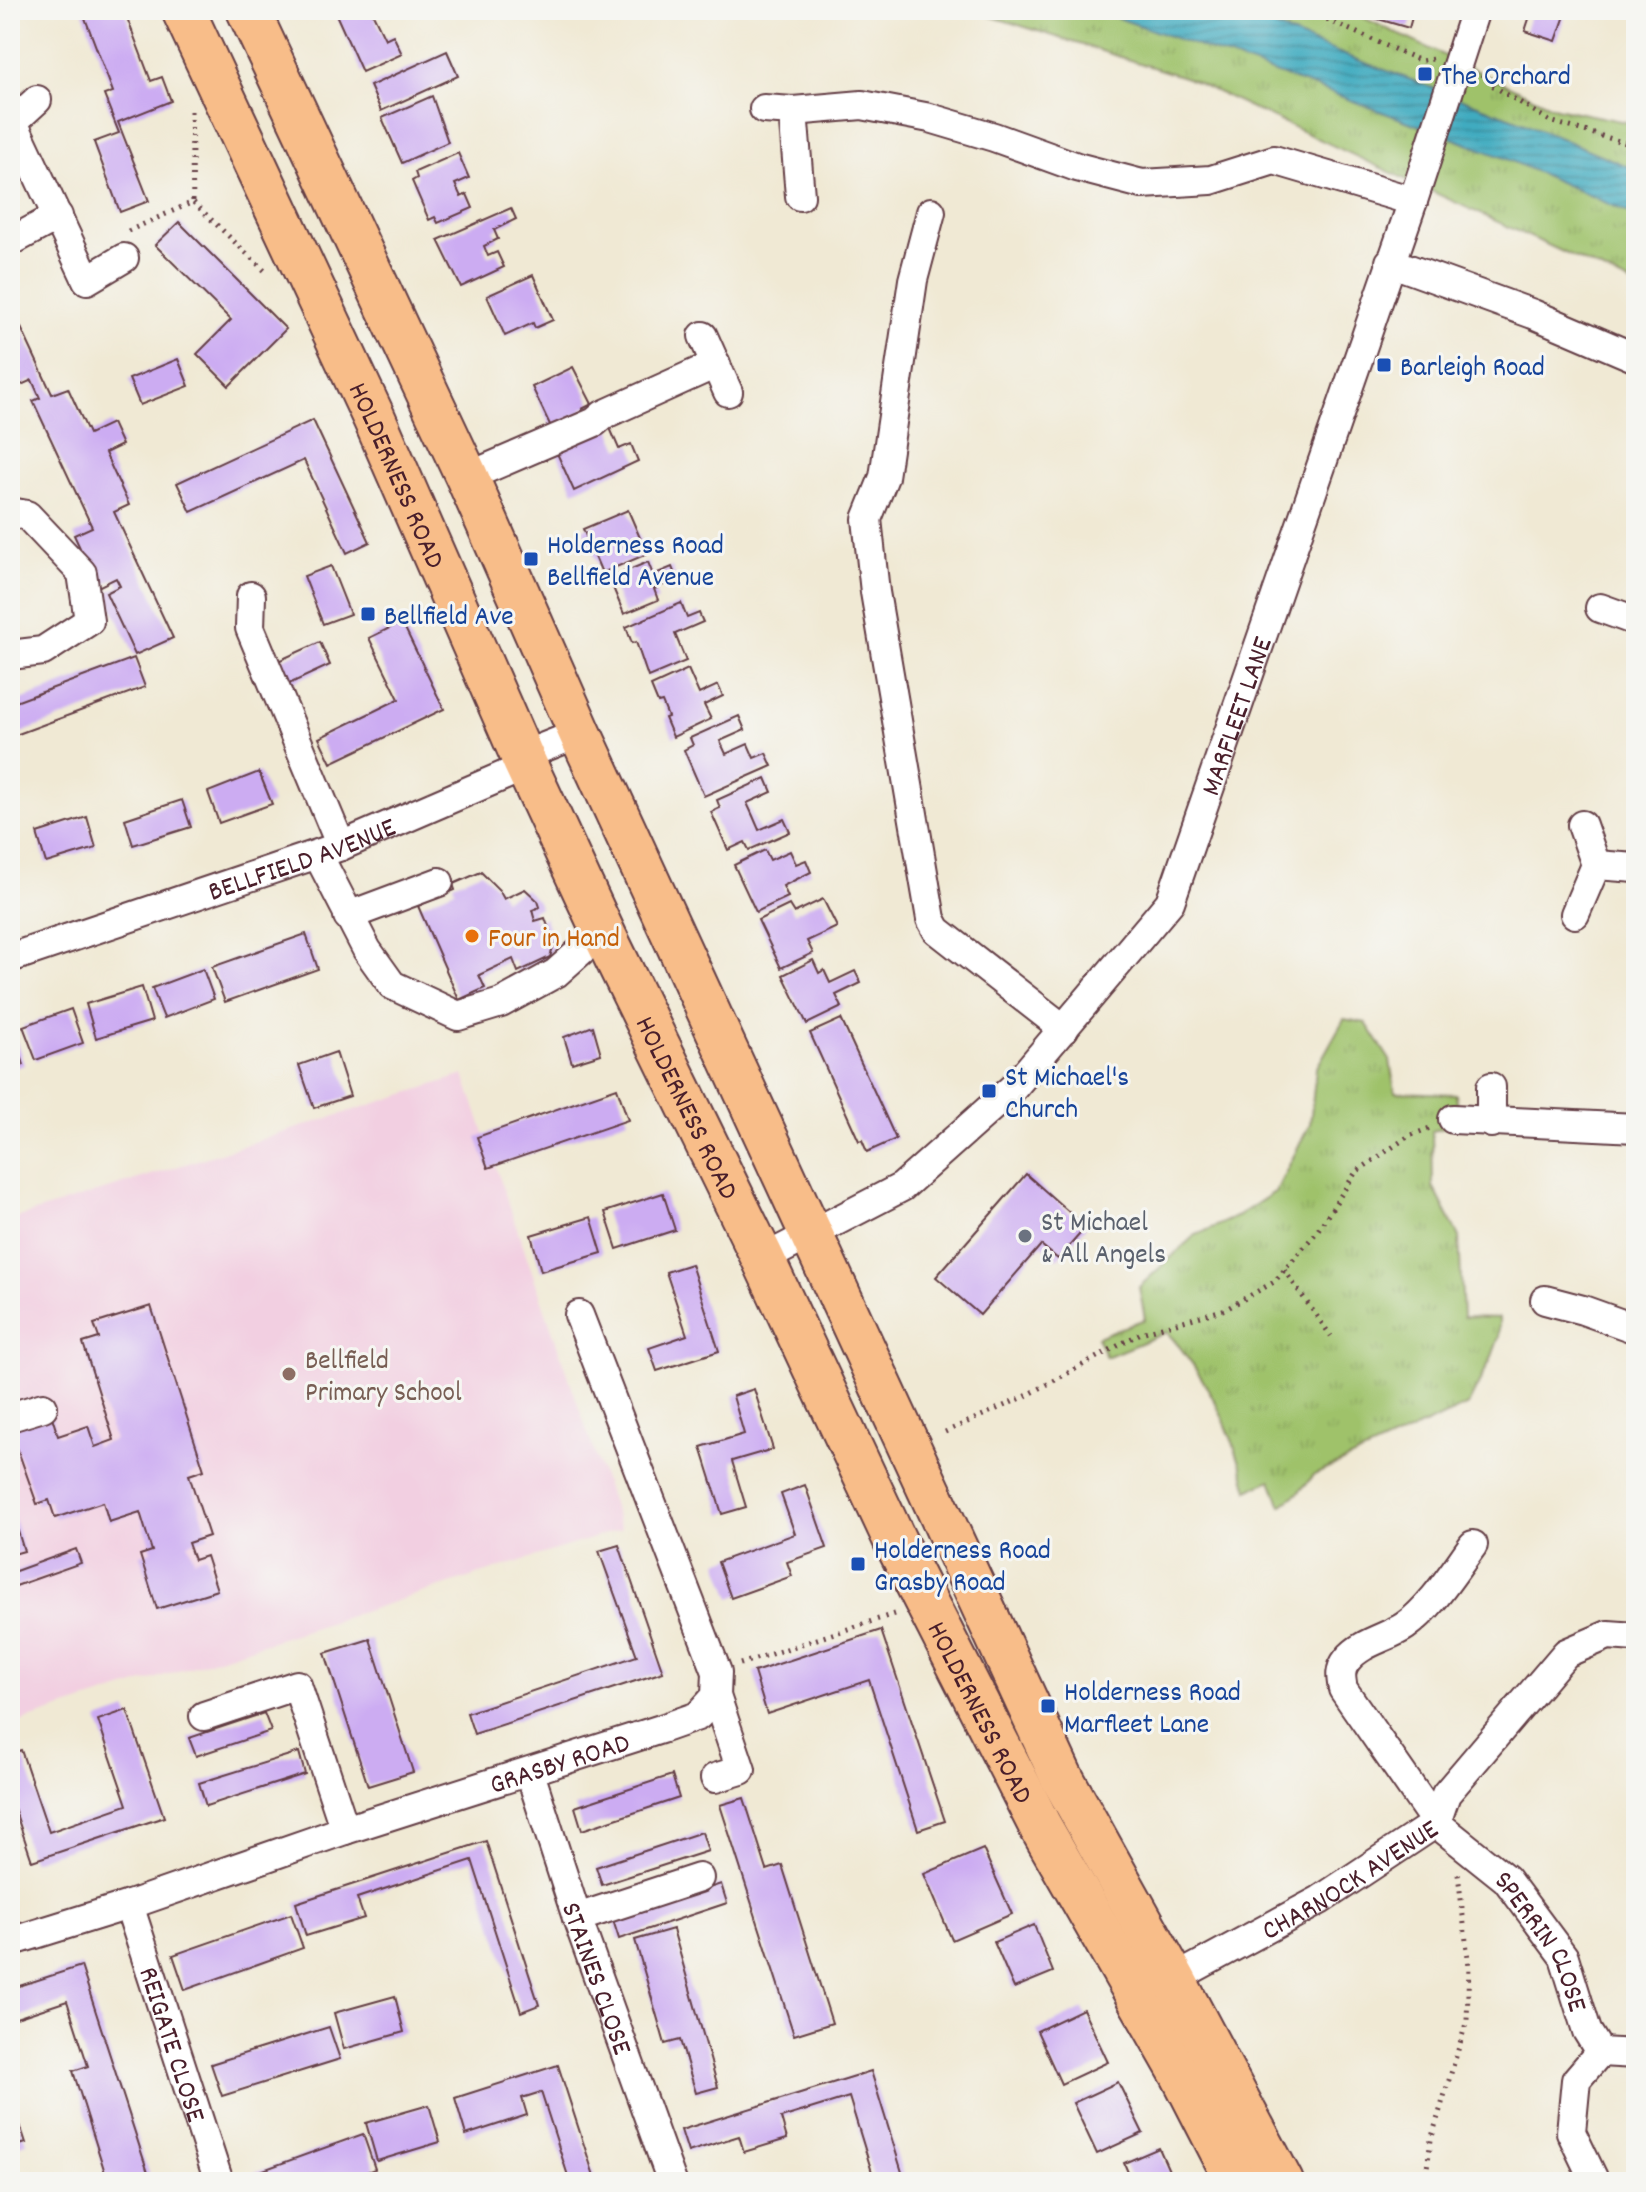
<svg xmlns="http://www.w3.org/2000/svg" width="1646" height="2192" font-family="Dekko,sans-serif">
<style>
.built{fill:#f2cfe1}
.park{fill:url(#park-tufts);stroke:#74704b;stroke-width:2}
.water{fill:url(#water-rules);stroke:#466576;stroke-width:2}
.building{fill:#ccacf2}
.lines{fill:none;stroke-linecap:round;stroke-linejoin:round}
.minor-casing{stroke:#633d44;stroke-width:32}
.highway-casing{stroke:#633d44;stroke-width:46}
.path{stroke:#633d44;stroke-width:5;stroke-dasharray:2 6;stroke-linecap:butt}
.minor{stroke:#fff;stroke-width:28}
.highway{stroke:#f8bd89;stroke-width:42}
.transit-dot{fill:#1a4fb4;stroke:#f6f6f2;stroke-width:3}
.food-dot{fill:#e8710a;stroke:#f6f6f2;stroke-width:3}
.worship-dot{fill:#6b7280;stroke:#f6f6f2;stroke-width:3}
.education-dot{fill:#8d6e63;stroke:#f6f6f2;stroke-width:3}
.labels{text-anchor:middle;stroke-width:6;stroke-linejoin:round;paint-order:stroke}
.transit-label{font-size:28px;fill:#164399;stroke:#f6f6f2;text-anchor:start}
.street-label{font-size:28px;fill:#4a1f2b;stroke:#f6f6f2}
.food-label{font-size:28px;fill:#c56008;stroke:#f6f6f2;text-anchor:start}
.worship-label{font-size:28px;fill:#5b616d;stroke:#f6f6f2;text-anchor:start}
.education-label{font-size:28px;fill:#785e54;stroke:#f6f6f2;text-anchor:start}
</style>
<defs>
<pattern id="park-tufts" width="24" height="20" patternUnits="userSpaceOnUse" patternTransform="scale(2)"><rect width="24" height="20" fill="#9fc26b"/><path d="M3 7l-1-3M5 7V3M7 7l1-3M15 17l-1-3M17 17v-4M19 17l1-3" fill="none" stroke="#8aa65d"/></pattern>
<pattern id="water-rules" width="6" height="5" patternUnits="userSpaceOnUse" patternTransform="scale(2)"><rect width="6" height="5" fill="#41abc0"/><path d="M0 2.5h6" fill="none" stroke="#388b9c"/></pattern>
</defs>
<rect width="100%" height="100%" fill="#f6f6f2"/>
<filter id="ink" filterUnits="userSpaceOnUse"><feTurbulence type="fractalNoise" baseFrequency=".0125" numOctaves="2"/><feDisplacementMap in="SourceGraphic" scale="16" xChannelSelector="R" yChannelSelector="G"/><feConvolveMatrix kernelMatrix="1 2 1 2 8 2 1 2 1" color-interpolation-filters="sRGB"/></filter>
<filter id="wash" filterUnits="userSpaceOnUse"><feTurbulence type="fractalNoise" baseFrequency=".006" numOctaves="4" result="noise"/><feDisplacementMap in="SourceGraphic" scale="32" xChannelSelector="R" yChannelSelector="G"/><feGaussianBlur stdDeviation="1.8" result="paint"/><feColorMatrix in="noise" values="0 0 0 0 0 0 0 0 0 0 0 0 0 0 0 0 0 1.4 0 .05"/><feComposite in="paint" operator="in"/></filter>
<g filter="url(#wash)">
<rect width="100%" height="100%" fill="#f0e9d4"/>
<path class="built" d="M464,1075l157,454 -611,196v-505z"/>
<g class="park">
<path d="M971,10h376l209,98 80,16v162l-449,-208z"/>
<path d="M1344,1019l22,4 24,37 5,32 61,2 3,30 -27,7 1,55 26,51 4,80 36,1v19l-8,22 -23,46 -154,70 -15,17 -18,14 -10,-26 -23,10c-15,-58 -40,-113 -81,-158l-61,25 -9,-20 48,-18 -6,-32 55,-51 44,-20 38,-25 34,-67 6,-55z"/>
</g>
<path class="water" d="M1095,10h139l79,33 202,76 121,51v46l-131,-58 -176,-66z"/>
<g id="blocks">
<g class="building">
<path d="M82,10h42l27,71 11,-4 9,24 -53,21 31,79 -29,11 -26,-70 25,-9 -15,-38 9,-3z"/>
<path d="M334,10h37l14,29 8,-4 9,19 -40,18z"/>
<path d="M1362,10h52l-5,18 -48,-14z"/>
<path d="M1532,10h35l-11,31 -31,-10z"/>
<path d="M447,51l11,25 -77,35 -11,-25z"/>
<path d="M432,96l16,46 -46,21 -20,-45z"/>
<path d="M458,153l11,25 -14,6 6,13 6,-3 6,14 -35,15 -3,-6 -6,3 -17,-39 5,-3 -2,-6z"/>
<path d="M511,208l5,11 -22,11 4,9 -14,7 4,10 9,-4 7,15 -43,20 -23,-47z"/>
<path d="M179,222l107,107 -57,57 -32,-32 34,-34 -76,-75z"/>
<path d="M533,275l20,45 -18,8 -2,-5 -28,13 -18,-40z"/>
<path d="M10,304l42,90 16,-6 21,46 23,-11 10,22 -17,8 24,52 -15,7 59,126 -38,17 -29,-62 14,-7 -4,-8 -18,9 -24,-52 18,-8 -59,-126 7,-3 -8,-18 -13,6 -9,-19v-23l6,-3 -6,-13z"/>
<path d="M178,359l11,27 -49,19 -11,-26z"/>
<path d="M573,367l19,37 -10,5 1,2 -32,16 -19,-40z"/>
<path d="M313,420l57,122 -23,11 -43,-93 -113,52 -14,-29z"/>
<path d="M610,428l9,21 12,-5 7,17 -64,30 -18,-40z"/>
<path d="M628,510l19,44 -45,19 -19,-44z"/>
<path d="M648,562l5,13 19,-8 5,12 -23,10 4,11 -34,14 -15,-36z"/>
<path d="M331,566l19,48 -27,10 -19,-48z"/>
<path d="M681,603l6,15 12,-5 4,9 -28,12 11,27 -38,16 -12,-35 -4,1 -6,-16z"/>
<path d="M402,622l42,87 -113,54 -12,-25 80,-39 -30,-61z"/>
<path d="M320,642l10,23 -41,19 -11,-23z"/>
<path d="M134,658l11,29 -135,50v-33z"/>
<path d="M688,669l11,25 19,-9 5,11 -19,9 7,14 -38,18 -8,-19 3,-1 -6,-15 -4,1 -7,-17z"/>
<path d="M739,716l6,14 -25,11 6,13 22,-10 6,14 12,-5 6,13 -68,30 -20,-46 9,-5 -3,-7z"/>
<path d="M259,772l13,32 -53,19 -11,-31z"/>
<path d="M766,778l6,14 -25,11 6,13 6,14 25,-11 6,13 -41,18 -4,-8 -17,8 -17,-38 9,-4 -3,-8z"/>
<path d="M182,800l9,27 -58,18 -8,-26z"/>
<path d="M87,817l9,31 -50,15 -9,-30z"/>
<path d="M765,850l5,10 20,-9 6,13 10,-4 5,12 -28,14 5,11 -32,15 -22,-47z"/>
<path d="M481,872l18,18 5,9 21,-10 13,12 2,6 -8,3 3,11 10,-3 9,26 -4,13 -32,15 -5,-13 -34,16 6,13 -26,12 -41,-94 37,-16 -2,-6z"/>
<path d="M823,899l14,28 -30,14 6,12 -32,15 -23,-48 31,-15 5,8z"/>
<path d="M306,934l12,35 -93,33 -13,-35z"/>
<path d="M813,960l6,13 5,-3 6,13 25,-12 6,12 -25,12 6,12 -35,17 -24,-49z"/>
<path d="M203,969l11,30 -50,19 -12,-30z"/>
<path d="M142,987l10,34 -56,17 -10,-34z"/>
<path d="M71,1009l12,34 -47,17 -13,-34z"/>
<path d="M841,1019l55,120 -29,13 -5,-12 -3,1 -49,-108z"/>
<path d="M593,1026l8,28 -29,9 -8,-26z"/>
<path d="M13,1030l11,35 -14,4v-38z"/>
<path d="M336,1052l14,44 -36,12 -15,-43z"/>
<path d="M617,1088l11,32 -140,48 -11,-31z"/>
<path d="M1026,1174l60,53 -28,32 -17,-14 -61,70 -44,-38z"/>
<path d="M663,1193l12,37 -58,19 -12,-37z"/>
<path d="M591,1217l11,36 -61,18 -10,-36z"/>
<path d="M691,1264l28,87 -62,20 -8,-23 38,-13 -21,-63z"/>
<path d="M151,1306l53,164 -15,5 20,61 -21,7 6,17 12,-4 11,34 -60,19 -17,-54 12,-4 -12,-39 -31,10 -6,-20 -48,16 -6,-18 -12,4 -27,-76 42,-11 6,19 30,-10 7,21 19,-7 -31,-97 16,-5 -5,-14z"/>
<path d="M754,1389l19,60 -41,12 14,46 -24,7 -21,-67 43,-13 -11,-38z"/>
<path d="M805,1485l22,63 -40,14 5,14 -61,22 -13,-36 77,-28 -14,-40z"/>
<path d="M10,1505l14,46 -14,4z"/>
<path d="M619,1545l44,127 -189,62 -7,-21 170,-57 -38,-105z"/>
<path d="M76,1549l5,14 -71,25v-15z"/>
<path d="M881,1630l64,191 -27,9 -49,-150 -102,34 -13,-42z"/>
<path d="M370,1639l43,133 -45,14 -43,-133z"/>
<path d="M127,1710l37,107 -132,44 -22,-65v-42l11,-4 28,82 78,-27 -29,-85z"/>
<path d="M264,1713l7,18 -75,25 -7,-18z"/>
<path d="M299,1752l6,22 -99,32 -7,-23z"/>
<path d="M672,1775l7,23 -97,32 -7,-23z"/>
<path d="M744,1798l23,72 15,-5 50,158 -38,12 -74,-230z"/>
<path d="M702,1832l6,19 -106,34 -6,-18z"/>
<path d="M486,1841l53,164 -18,7 -49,-152 -115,38 7,20 -58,18 -10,-33z"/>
<path d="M983,1849l29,65 -60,26 -28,-66z"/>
<path d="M721,1884l6,19 -108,36 -6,-19z"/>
<path d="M291,1914l12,34 -118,42 -12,-35z"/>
<path d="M1034,1925l19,47 -39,16 -20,-46z"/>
<path d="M673,1929l45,158 -22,6 -16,-53 -15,4 -30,-104z"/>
<path d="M81,1966l70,216h-43l-35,-111 15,-5 -21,-65 -57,19v-31z"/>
<path d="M395,1996l9,36 -60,17 -10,-36z"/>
<path d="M1083,2009l25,53 -47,22 -24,-53z"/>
<path d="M329,2027l11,32 -118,37 -11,-32z"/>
<path d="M558,2065l38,117h-36l9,-3 -28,-87 -19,6 5,17 -61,20 -11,-37z"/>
<path d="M871,2071l34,111h-30l-26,-85 -68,21 6,21 -43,13 -5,-16 -51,16 -7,-22z"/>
<path d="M1118,2082l25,51 -46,21 -24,-51z"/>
<path d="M10,2094l16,49 -16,5z"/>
<path d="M429,2105l11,37 -63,19 -11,-38z"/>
<path d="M363,2134l12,35 -35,13h-88l-3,-7z"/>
<path d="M1159,2148l15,34h-42l-8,-19z"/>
</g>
</g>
</g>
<g filter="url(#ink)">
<use href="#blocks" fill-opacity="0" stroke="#633d44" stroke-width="2"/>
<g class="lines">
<defs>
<g id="minor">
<path d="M37,100l-24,22 74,158 37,-22"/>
<path d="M764,109l29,2 7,85"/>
<path d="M793,111l69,-6 68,13 64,19 83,30 65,17 69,-4 63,-20 139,41"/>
<path d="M931,212l-18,68 -29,197 -17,42 8,73 56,327 6,11 127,99"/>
<path d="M10,242l48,-26"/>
<path d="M1390,262l143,52 103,44"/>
<path d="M703,336l25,56"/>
<path d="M467,477l128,-55 8,-7 113,-51"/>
<path d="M10,512l17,3 55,58 7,48 -46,30 -33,4"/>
<path d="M251,596l-1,32 91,218"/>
<path d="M1600,608l36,13"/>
<path d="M318,855l49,95 25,35 66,31 43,-13 55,-30 28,-25 22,-10"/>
<path d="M1596,865l40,3"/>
<path d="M1575,914l21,-49 -14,-40"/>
<path d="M348,916l91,-34"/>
<path id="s1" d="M10,958l331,-112 169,-73 27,-23 43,-17"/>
<path d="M1453,1119l183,9"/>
<path d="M1491,1123v-36"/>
<path id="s2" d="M763,1259l139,-72 112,-100 156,-185 243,-701 62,-191"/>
<path d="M1545,1300l38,10 53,19"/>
<path d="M10,1417l33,-10"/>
<path id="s3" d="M1473,1545c-19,26 -42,63 -68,81 -18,12 -44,16 -58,34 -8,10 -6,18 -4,29l93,134 70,56 58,78 23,74 13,21 36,2"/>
<path d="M204,1716l93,-31 48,145"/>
<path id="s4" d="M530,1773l47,145 95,264"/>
<path d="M715,1778l26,-8 -25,-74"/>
<path id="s5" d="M129,1905l90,277"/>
<path d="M577,1918l122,-40"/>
<path id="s6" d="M10,1942l119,-37 216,-75 316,-101 37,-13 18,-20 1,-24 -138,-357"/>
<path id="s7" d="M1174,1979l146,-79 116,-77 10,-29 120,-141 42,-18 28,2"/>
<path d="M1595,2182l-24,-50 5,-52 24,-28"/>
</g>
<g id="highway">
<path id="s8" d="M183,10l191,408 150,343 82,177 157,321 132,282 145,285 141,247 56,109"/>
<path d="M248,10l219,467 113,256 481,1043 113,203 108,203"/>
</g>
</defs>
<use href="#minor" class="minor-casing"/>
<use href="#highway" class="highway-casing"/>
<g class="path">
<path d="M1305,10l116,51 12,-2"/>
<path d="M1482,74l8,10 60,37 86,25"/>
<path d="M191,111l2,91"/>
<path d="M128,231l65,-29 74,71"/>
<path d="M1284,1270l47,66"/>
<path d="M945,1432l81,-36 115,-63 85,-24 48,-27 42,-49 40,-61 53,-36 21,-8"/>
<path d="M740,1664l154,-50"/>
<path d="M1425,2182l6,-42 36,-120 2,-54 -11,-92"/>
</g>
<use href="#minor" class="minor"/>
<use href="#highway" class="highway"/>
</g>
</g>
<g class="transit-dot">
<rect x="1417" y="66" width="16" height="16" rx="4"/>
<rect x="1376" y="357" width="16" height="16" rx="4"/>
<rect x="523" y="551" width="16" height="16" rx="4"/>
<rect x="360" y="606" width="16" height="16" rx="4"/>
<rect x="981" y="1083" width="16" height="16" rx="4"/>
<rect x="850" y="1556" width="16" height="16" rx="4"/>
<rect x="1040" y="1698" width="16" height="16" rx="4"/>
</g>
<circle class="food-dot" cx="472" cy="936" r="8"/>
<circle class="worship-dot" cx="1025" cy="1236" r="8"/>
<circle class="education-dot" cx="289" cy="1374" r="8"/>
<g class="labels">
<g class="transit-label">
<text x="1441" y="84">The Orchard</text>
<text x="1400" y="375">Barleigh Road</text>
<text x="547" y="553">Holderness Road<tspan x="547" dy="32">Bellfield Avenue</tspan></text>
<text x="384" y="624">Bellfield Ave</text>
<text x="1005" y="1085">St Michael's<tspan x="1005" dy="32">Church</tspan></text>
<text x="874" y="1558">Holderness Road<tspan x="874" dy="32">Grasby Road</tspan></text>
<text x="1064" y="1700">Holderness Road<tspan x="1064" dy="32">Marfleet Lane</tspan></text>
</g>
<g class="street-label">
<text dy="10" stroke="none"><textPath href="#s8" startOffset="512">HOLDERNESS ROAD</textPath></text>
<text dy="10" stroke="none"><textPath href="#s2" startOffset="746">MARFLEET LANE</textPath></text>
<text dy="10" stroke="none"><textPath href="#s1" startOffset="308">BELLFIELD AVENUE</textPath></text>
<text dy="10" stroke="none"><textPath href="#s8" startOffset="1208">HOLDERNESS ROAD</textPath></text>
<text dy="10" stroke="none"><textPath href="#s8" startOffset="1880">HOLDERNESS ROAD</textPath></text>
<text dy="10" stroke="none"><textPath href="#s6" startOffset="578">GRASBY ROAD</textPath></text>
<text dy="10" stroke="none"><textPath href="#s7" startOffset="202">CHARNOCK AVENUE</textPath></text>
<text dy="10" stroke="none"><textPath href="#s3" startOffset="530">SPERRIN CLOSE</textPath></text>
<text dy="10" stroke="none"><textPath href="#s4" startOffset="216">STAINES CLOSE</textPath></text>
<text dy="10" stroke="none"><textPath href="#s5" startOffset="146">REIGATE CLOSE</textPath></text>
</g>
<g class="food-label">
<text x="488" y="946">Four in Hand</text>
</g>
<g class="worship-label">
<text x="1041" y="1230">St Michael<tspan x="1041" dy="32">&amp; All Angels</tspan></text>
</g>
<g class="education-label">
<text x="305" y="1368">Bellfield<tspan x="305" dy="32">Primary School</tspan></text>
</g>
</g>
<rect width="1646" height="2192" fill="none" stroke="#f6f6f2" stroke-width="40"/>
</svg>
